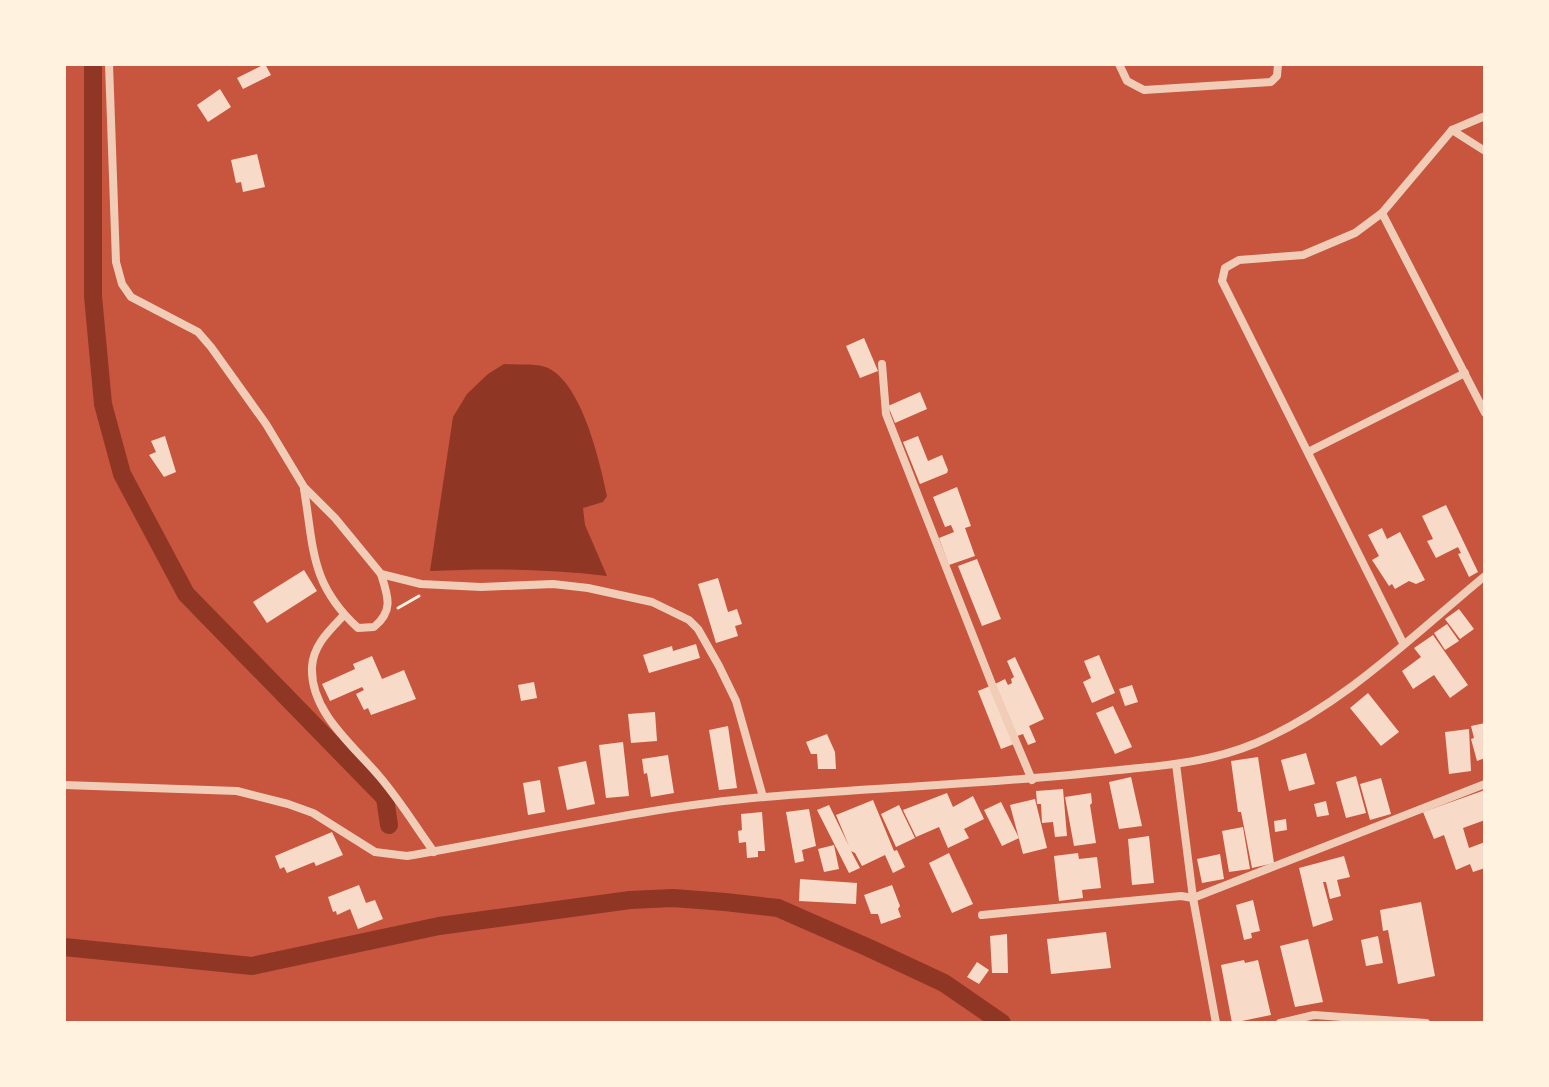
<svg xmlns="http://www.w3.org/2000/svg" width="1549" height="1087" font-family="'Exo 2',sans-serif">
<style>
.water{fill:#8f3625}
.lines{fill:none;stroke-linecap:round;stroke-linejoin:round}
.canal{stroke:#8f3625;stroke-width:18}
.building{fill:#f7dbc8}
.path{stroke:#fff3e0;stroke-width:3}
.minor{stroke:#f1ccb7;stroke-width:8}
</style>
<rect width="100%" height="100%" fill="#c8553d"/>
<path class="water" d="M504,364c13,1 33,-1 44,4 34,16 52,94 59,128l-4,6 -20,6 2,17 22,51c-60,-7 -117,-8 -177,-5l23,-154 14,-23 21,-20z"/>
<g class="lines">
<g class="canal">
<path d="M93,64v232l10,108 19,70 64,120 199,204 4,27"/>
<path d="M64,947l188,19 187,-40 191,-26 43,-2 52,4 53,6 91,40 75,35 58,40"/>
</g>
</g>
<g class="building">
<path d="M265,64l6,11 -28,14 -6,-11z"/>
<path d="M220,89l11,18 -23,15 -11,-17z"/>
<path d="M257,154l8,33 -22,5 -2,-10 -5,1 -5,-23z"/>
<path d="M864,338l14,33 -18,7 -14,-32z"/>
<path d="M920,392l7,17 -32,14 -7,-17z"/>
<path d="M165,436l11,36 -12,5 -15,-22 7,-3 -5,-11z"/>
<path d="M918,436l10,25 14,-6 6,15 -1,3 -27,11 -17,-42z"/>
<path d="M957,487l14,39 -6,2 10,28 -26,9 -10,-27 15,-6 -3,-7 -6,2 -12,-30z"/>
<path d="M1446,505l32,67 -9,5 -11,-23 3,-1 -3,-6 -22,11 -9,-17 6,-2 -11,-23z"/>
<path d="M1382,528l5,11 13,-7 25,48 -9,4 -7,-3 -14,8 -3,-5 -3,2 -17,-26 7,-4 -11,-21z"/>
<path d="M977,559l24,60 -19,7 -24,-60z"/>
<path d="M304,570l13,21 -50,32 -14,-21z"/>
<path d="M718,578l10,34 9,-3 5,15 -7,2 3,10 -22,7 -18,-59z"/>
<path d="M1459,609l15,20 -14,10 -15,-20z"/>
<path d="M1447,624l12,17 -14,9 -11,-17z"/>
<path d="M1433,635l35,50 -18,13 -16,-23 -21,14 -11,-18 19,-14 -7,-9z"/>
<path d="M696,644l4,14 -51,15 -6,-18 29,-9 1,5z"/>
<path d="M1099,655l16,38 -23,10 -9,-21 8,-4 -7,-17z"/>
<path d="M372,656l10,23 22,-9 12,29 -45,16 -3,-7 -4,2 -8,-16 8,-4 -2,-3 -32,14 -8,-17 33,-15 -2,-5z"/>
<path d="M1015,657l29,62 -15,7 7,16 -8,3 -5,-11 -6,2 -24,-51 12,-6 3,6 4,-2 -1,-4 3,-2 -7,-16z"/>
<path d="M534,682l3,16 -16,3 -3,-16z"/>
<path d="M1132,685l6,17 -13,4 -6,-17z"/>
<path d="M990,686l24,58 -13,5 -23,-58z"/>
<path d="M1368,693l31,39 -18,14 -31,-38z"/>
<path d="M1113,706l19,41 -17,7 -19,-41z"/>
<path d="M655,712l2,29 -26,2 -3,-29z"/>
<path d="M1485,723v35l-8,3 -6,-22 3,-1 -3,-12z"/>
<path d="M728,726l9,62 -18,2 -10,-60z"/>
<path d="M1469,729l2,42 -22,3 -4,-42z"/>
<path d="M827,734l8,18 1,17h-18l-1,-15h-6l-5,-12z"/>
<path d="M623,742l6,54 -23,2 -7,-53z"/>
<path d="M1306,753l9,31 -26,7 -8,-31z"/>
<path d="M668,755l6,38 -23,4 -4,-24 -3,1 -2,-15z"/>
<path d="M1258,757l16,106 -22,5 -11,-56h-3l-7,-51z"/>
<path d="M586,761l9,43 -28,6 -9,-43z"/>
<path d="M1356,776l10,37 -20,5 -10,-36z"/>
<path d="M1131,777l11,49 -23,3 -10,-47z"/>
<path d="M1381,778l10,36 -21,6 -10,-36z"/>
<path d="M540,780l5,32 -17,3 -5,-32z"/>
<path d="M1063,789l4,47 -12,1 -2,-15 -11,1 -1,-19h-4l-1,-13z"/>
<path d="M1485,790v30l-22,8 6,20 16,-6v26l-12,4 -3,-8 -14,6 -12,-35 -10,4 -11,-27z"/>
<path d="M947,793l6,14 20,-11 11,23 -20,10 5,9 -21,10 -9,-21 -23,10 -13,-27z"/>
<path d="M1091,793l1,10 -2,2 6,38 -22,3 -9,-49z"/>
<path d="M1035,799l12,49 -24,6 -13,-49z"/>
<path d="M873,800l21,51 3,-1 8,17 -12,6 -8,-18 -23,11 -7,-13 -4,-2 9,17 -11,5 -32,-63 12,-5 20,41 -13,-31z"/>
<path d="M1326,801l3,14 -12,2 -3,-13z"/>
<path d="M1001,802l18,36 -17,8 -18,-36z"/>
<path d="M899,805l16,33 -19,9 -15,-33z"/>
<path d="M809,809l7,37 -14,4 2,11 -9,2 -9,-51z"/>
<path d="M762,812l3,39h-7v6l-11,1 -1,-16 -7,1 -1,-12 4,-1 -1,-16z"/>
<path d="M1286,819l1,11 -12,2 -1,-11z"/>
<path d="M1243,827l7,42 -21,3 -7,-41z"/>
<path d="M332,832l11,23 -27,11 -2,-4 -27,11 -3,-6 -4,2 -5,-13z"/>
<path d="M1149,836l5,47 -22,2 -4,-46z"/>
<path d="M834,845l5,24 -15,3 -6,-23z"/>
<path d="M949,853l24,51 -21,9 -23,-50z"/>
<path d="M1078,853l1,6 18,-2 4,31 -19,2 1,8 -24,3 -5,-45z"/>
<path d="M1220,854l4,25 -22,4 -5,-24z"/>
<path d="M1344,856l6,21 -13,3 4,16 -11,3 -4,-17h-3l10,38 -20,7 -14,-59z"/>
<path d="M800,879l57,4 -1,21 -57,-3z"/>
<path d="M359,885l7,18 9,-3 8,19 -25,10 -8,-20 -13,6 -1,-4 -3,1 -5,-15z"/>
<path d="M892,885l8,21 -2,3 3,8 -20,7 -3,-10h-7l-7,-19z"/>
<path d="M1253,900l7,31 -9,2 1,5 -8,2 -8,-35z"/>
<path d="M1421,902l14,74 -37,8 -10,-54 -5,1 -3,-21z"/>
<path d="M1106,932l5,36 -60,6 -4,-35z"/>
<path d="M1007,934l1,39h-16l-2,-37z"/>
<path d="M1378,936l5,27 -17,3 -5,-26z"/>
<path d="M1308,939l15,63 -28,5 -15,-61z"/>
<path d="M1244,960l1,3 13,-3 13,55 -39,8 -11,-58z"/>
<path d="M977,962l12,8 -10,14 -12,-7z"/>
</g>
<g class="lines">
<path class="path" d="M398,608l21,-12"/>
<g class="minor">
<path d="M109,64l7,198 6,22 9,13 67,35 13,15 55,77 38,63 31,31 46,56 40,10 60,3 72,-3 35,4 64,14 37,18 9,9 21,37 17,35 27,96"/>
<path d="M1119,64l8,17 17,9 127,-8 6,-6 1,-12"/>
<path d="M1452,130l33,21"/>
<path d="M1382,213l103,200"/>
<path d="M882,364l4,50 107,273 39,93"/>
<path d="M1308,452l157,-79"/>
<path d="M304,489c10,60 6,95 54,139l16,-1c20,-16 14,-31 7,-53"/>
<path d="M344,615c-14,15 -31,30 -32,52 -2,45 41,78 67,109 20,23 37,51 55,76"/>
<path d="M1403,643l-181,-362 3,-13 14,-8 64,-5 52,-22 27,-20 70,-83 33,-14"/>
<path d="M1176,764l17,134 23,125"/>
<path d="M64,785l173,6 51,13 25,9 62,39 32,4c119,-20 238,-49 358,-59 114,-10 229,-13 344,-26 50,-5 100,-8 147,-28 88,-38 156,-107 229,-167"/>
<path d="M982,915l199,-19 12,2 292,-114"/>
<path d="M1280,1023l34,-8 112,8"/>
</g>
</g>
<rect width="1549" height="1087" fill="none" stroke="#fff3e0" stroke-width="132"/>
</svg>
